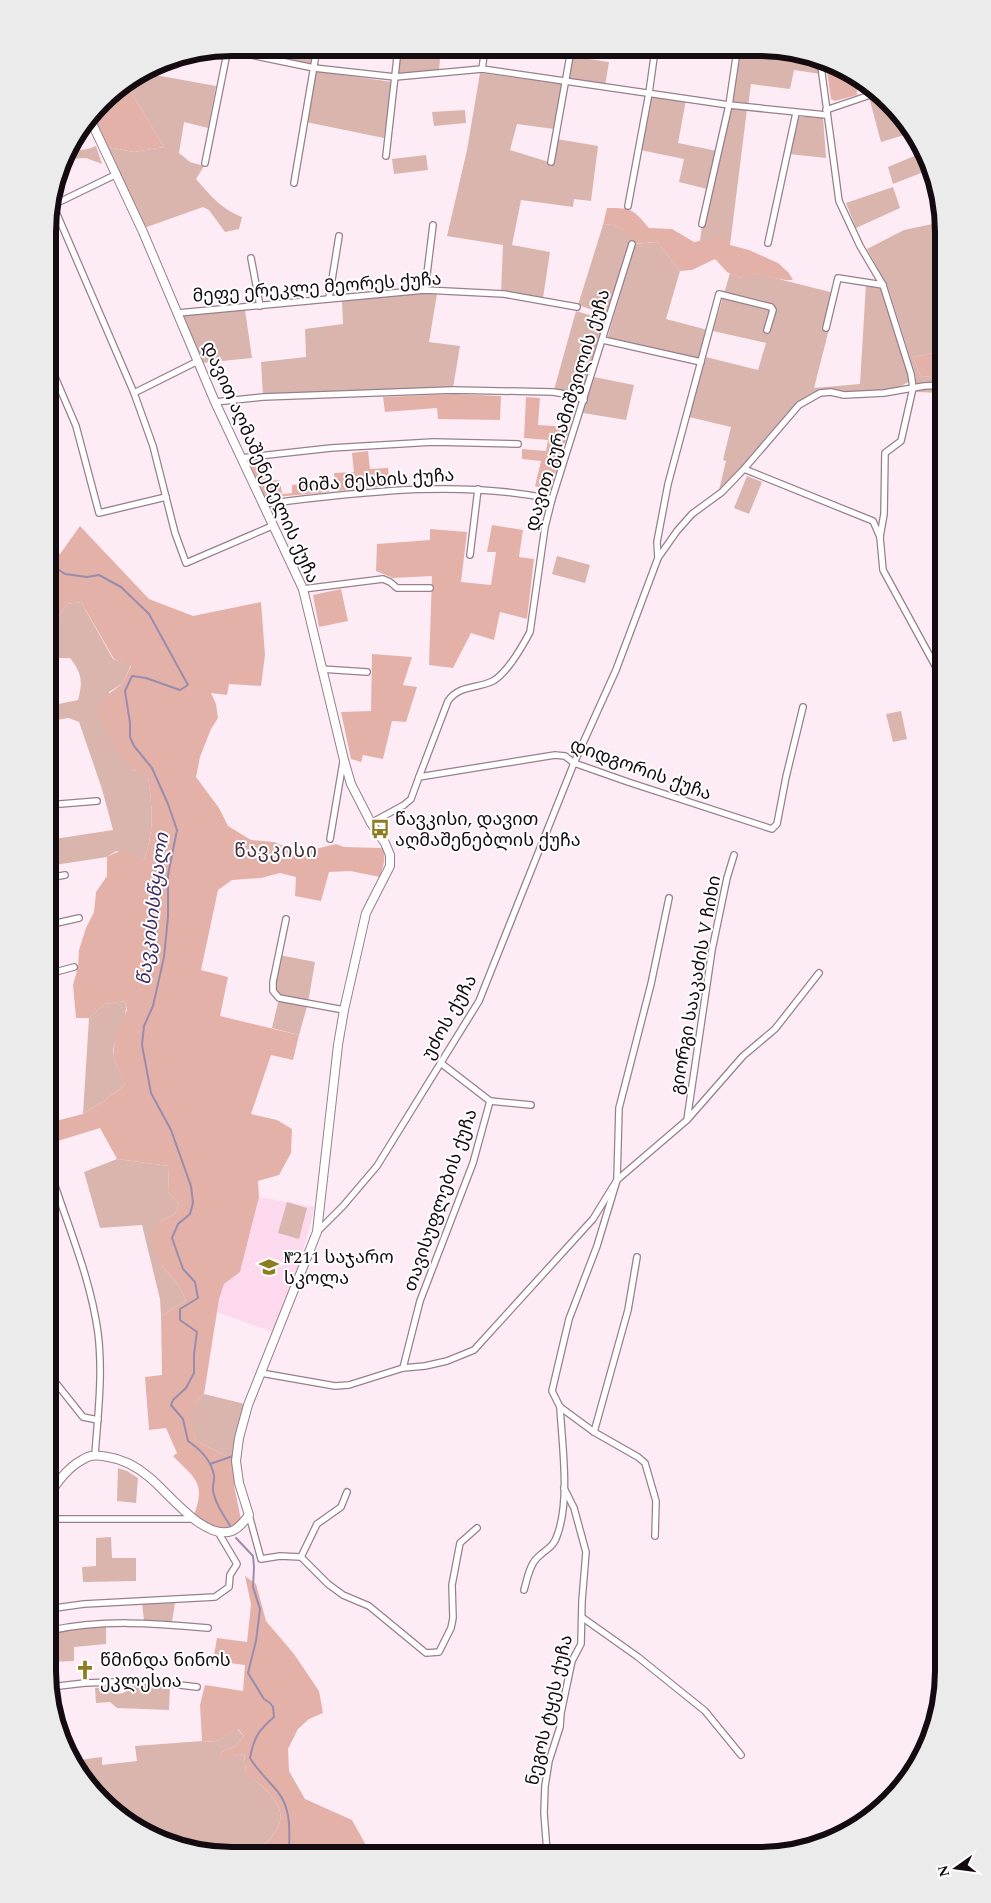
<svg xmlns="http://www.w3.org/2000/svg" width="991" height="1903" font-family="Spectral,'Noto Sans Georgian',serif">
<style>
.built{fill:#fdd9ed}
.green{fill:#d9b5ae}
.forest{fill:#e4b1a9}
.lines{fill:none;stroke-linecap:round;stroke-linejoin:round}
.stream{stroke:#988dad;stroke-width:2}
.street-casing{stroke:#987f8d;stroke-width:8}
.secondary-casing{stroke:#987f8d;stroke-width:10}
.street{stroke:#fff;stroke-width:5.5}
.secondary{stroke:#fff;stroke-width:8}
.labels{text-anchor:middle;stroke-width:4;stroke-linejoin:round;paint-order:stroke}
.street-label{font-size:18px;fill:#140b10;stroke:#fff}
.poi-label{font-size:18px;fill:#140b10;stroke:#fff;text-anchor:start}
.neighbourhood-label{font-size:19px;letter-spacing:1px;fill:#452f3c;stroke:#fff}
.water-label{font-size:19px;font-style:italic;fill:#3e2b60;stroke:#fff}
.rim{fill:none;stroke:#140b10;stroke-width:6}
</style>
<rect width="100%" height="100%" fill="#fdecf5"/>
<path class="built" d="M259,1197l56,10 -15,54 -27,71 -56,-20 2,-13 5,-15 16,-12z"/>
<g class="green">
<path d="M274,48h40l-2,17 -39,-10z"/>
<path d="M401,49h40l-2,21 -42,4z"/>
<path d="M737,51h58l25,8 1,15 -27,-4 -4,19 -39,-5 -3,23 -19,-2z"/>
<path d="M569,56l40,6 -4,24 -40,-5z"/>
<path d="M316,71l76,11 -8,56 -78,-16z"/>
<path d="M144,73l72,13 -8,42 -24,-6 -5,31 11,9 14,4 -8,13c14,16 25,30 46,38l-3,12 -14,3 -16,-22 -6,-3 -59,21 -37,-81 27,5 30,-5 -33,-55 2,-12z"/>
<path d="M480,73l82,11 -8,45 -37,-5 -7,26 42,13 5,-24 41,7 -7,55 -17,-2 -1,8 -52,-7 -9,45 38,7 -7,46 -42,-5 2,-48 -56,-9 20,-86z"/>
<path d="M881,93l32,37 1,2 -33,10 -12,-45z"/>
<path d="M651,95l35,5 -8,43 39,8 -10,38 -28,-7 5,-23 -44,-9z"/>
<path d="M731,106l16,3 -17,136 -30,-4 2,-16z"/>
<path d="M465,110l1,13 -32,3 -2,-14z"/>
<path d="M797,117h26l3,41 -37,-4z"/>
<path d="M96,146l6,18 -16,-6 -22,1 2,-7 22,-3z"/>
<path d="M924,152l7,17 -38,15 -5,-17z"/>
<path d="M426,155l2,15 -34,4 -2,-15z"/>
<path d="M893,187l7,21 -44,20 -10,-25z"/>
<path d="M942,222l1,10v119l-30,6 8,20 22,-2v18l-26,-1 -2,-19 -27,-86 -21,-38 37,-19z"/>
<path d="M613,224l17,10 1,6 -23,75 -30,-10 25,-80z"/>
<path d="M657,242l23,29 -14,48 42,11 -9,30 -92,-21 28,-95z"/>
<path d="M730,273l10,5 7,-4 16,1 75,19 -24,94 46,-4 6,-100 15,2 29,95 -14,8 -51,3 -16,-2 -29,11 -54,64 -27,25 7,-29 -3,-1 8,-33 -42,-10 17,-60 52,13 8,-27 -53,-12z"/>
<path d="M418,294h19l-8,48 31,4 -7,42 -190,8 -2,-34 45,-5 -1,-28 38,-5 -1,-23z"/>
<path d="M245,310l7,48 -50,5 -20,-47z"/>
<path d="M576,311l30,9 -24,77 -11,-6 -17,-1z"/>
<path d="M594,377l40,8 -8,35 -43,-7z"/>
<path d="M747,476l15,6 -13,32 -15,-6z"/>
<path d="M557,556l33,9 -5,18 -33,-9z"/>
<path d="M81,602l32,57 18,6 -8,18 -14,9 24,78 15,5c4,33 7,54 -4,85l-28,-9 -9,6 -59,9v-26l65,-10 -11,-41 -23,-67 -10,-4 -20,3v-15l29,-6c5,-18 4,-27 -8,-42h-21v-30l5,-3 13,-21z"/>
<path d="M901,711l6,28 -14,3 -7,-28z"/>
<path d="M279,955l36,7 -7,41 -9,32 -27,-7 7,-30 -6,-7z"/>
<path d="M125,1001c5,17 -12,32 -12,54 1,7 10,22 12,30l-21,16 -21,13 6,-96 16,-14z"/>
<path d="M117,1159l52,7 -1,26 11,12 -4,10 -14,7v44l17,19 8,17 -25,15 -1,-17 -18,-74 -42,3 -16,-56z"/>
<path d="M287,1202l20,6 -8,31 -21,-6z"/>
<path d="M204,1394l41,10 -11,56 -38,-19 -7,-23 7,-15z"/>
<path d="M118,1468l9,3 11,7 -2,25 -19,-2z"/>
<path d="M111,1537l1,21h24v23l-53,1 -1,-15 14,-1v-28z"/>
<path d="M175,1603l-3,19 -28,-2 -2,-16z"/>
<path d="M106,1626v18l-32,3v14l-24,1 -2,-29 13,-3z"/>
<path d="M147,1685l23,1 -1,24 -52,-2 -7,-6 -14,1 -1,-15 18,-1 1,7 10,-1v-6z"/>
<path d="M237,1729l7,7 -9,10 -13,6 -2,6 24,-4c1,5 1,15 3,19 3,5 11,9 15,13 31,29 19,42 -6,68h-48l-47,-13 -50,-31 -33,-37 -6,-12 30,-4v8l35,-4 -2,-15 67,-5 13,1z"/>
</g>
<g class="forest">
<path d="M845,69l11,8 1,18 -22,6 -4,-2 -4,-27z"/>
<path d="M131,92l33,55 -30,5 -27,-5 -14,-31 8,-11z"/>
<path d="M607,208c25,0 26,1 42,20l23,1 22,13 27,-5 9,8 19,5 29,13 11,10 4,7c-18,1 -38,-11 -53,-2l-13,-6 -12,-13 -23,11 -12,1 -23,-29 -25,2 -3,-10 -16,-10 -10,1z"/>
<path d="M943,351v24l-22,2 -8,-20z"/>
<path d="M454,394l47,2 -1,24 -62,-1 -1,-11 -52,4 -2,-15z"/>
<path d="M526,397l14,1 -2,27 32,2 -20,64 -15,-5 6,-25 -19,-2v-10l24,2 2,-11 -24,-2z"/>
<path d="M368,451l2,18 18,-1 2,18 -54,5 -2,-18 20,-1 -2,-19z"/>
<path d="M266,461l1,20 13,-1 2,14 10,-1v-8l36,-4 1,11 -64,6 -16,-35z"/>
<path d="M492,525l31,5 -4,27 15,2 -7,60 -27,-7 -6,28 -23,-7 -18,35 -24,-3 3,-89 -39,2 -17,-7 1,-27 53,-4v-11l37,3 -6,50 30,3 5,-33h-9z"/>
<path d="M80,526l69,73 44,17 68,-14 4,53 -4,31 -32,-2 -2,11 -16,-2 5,11 2,14 -7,11 -11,28 -4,20 23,31 9,18 23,14 23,2 25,11 37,-9 8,3 38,1c5,9 1,19 -2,29l-30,-6 -21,1 -8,29 -26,-5 1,-19 -16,-4 -19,5 -29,2 -14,10 -17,80 27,7 -8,39 79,19 -6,25 -22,-5 -20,59 26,6 15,9 -1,24 -12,22 -21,6 1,16 -19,75 -16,12 -5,15 -15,95 -8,9 -6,15 6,23 38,19v25l7,35 -4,7 -20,3 -23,-15c12,-33 1,-36 -21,-59l4,-3 -11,-25 -17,2 -4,-53 17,-2 -1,-59 25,-15 -8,-17 -17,-19 -11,-30 11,-14 14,-7 4,-10 -11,-12 1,-26 -52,-7 -17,-31 -52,16v-21l35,-9 21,-13 21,-16 -12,-28 2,-19 12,-28 -2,-9 -20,3 -16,14h-13l-3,-33 5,-18 1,-17 7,-22 8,-16 2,-20 11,-16v-19c17,-10 22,-6 37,3 11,-31 8,-52 4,-84l-15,-6 -14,-16 -19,-36 2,-19 21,-16 8,-17 -17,-7 -33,-57 -14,2 -13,21 -5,3v-76l11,2z"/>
<path d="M341,589l7,32 -29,6 -6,-32z"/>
<path d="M372,654l40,3 -9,28 14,2 -11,35 -14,-1 -9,38 -20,-4 -2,7 -10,-3 -10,-47 30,-1z"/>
<path d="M245,1576l11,8 10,37 28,33 25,37 4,22 -14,6 -11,10 -10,20 1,22 16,28 47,21 15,27 2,7h-46l-14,-6 -11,6h-42c25,-26 37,-39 6,-68 -4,-4 -12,-8 -15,-12 -2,-5 -2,-14 -3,-20l-25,5 3,-7 13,-6 9,-10 -6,-7 -23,13 -13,-1 -2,-36 5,-20 38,6 2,-26 -32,-4 4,-23 30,4 4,-38z"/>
</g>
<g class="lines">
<g class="stream">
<path d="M49,563l16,11 22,3 12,-2 22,12 28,27 39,71 -8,5 -34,-12 -14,-2 -7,15 5,32v14l4,9 18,22 16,36 9,26 -9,45v42l-4,40 -11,49 -9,20 -2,19 9,48 20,37 20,56 2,17 -3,11 -12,10 -6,14 11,31 12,13 3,16 -18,11v11l17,12 -3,22v19l-8,15 -13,12 -2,5 12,14 5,22c12,8 23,19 26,34 1,6 -2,11 -1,16 3,14 11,25 18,36"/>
<path d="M210,1464l23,-8"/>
<path d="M236,1538l17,18 1,11 -1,20 7,22 -4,32 -8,32 16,26 6,4 3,4 1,10c-16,14 -20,20 -24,41 8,13 18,22 28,34 12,15 12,36 11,54l-10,8"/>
</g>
<defs>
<g id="street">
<path d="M222,49l92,19 81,9 87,-8 247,36 97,10"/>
<path d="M820,59l19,142 21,45 23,39 28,89 2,14 -12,53 -16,12 -1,61 -4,23 3,33 60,110"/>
<path d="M482,69l3,-20"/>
<path d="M826,110l53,-18"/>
<path d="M386,156l12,-107"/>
<path d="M551,162l20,-112"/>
<path d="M205,163l23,-115"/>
<path d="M294,183l23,-135"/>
<path d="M51,203l2,2 81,188 19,53 22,87 11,30 86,-37"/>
<path d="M51,206l66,-32"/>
<path d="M628,206l21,-113 6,-43"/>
<path d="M702,224l27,-119 8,-54"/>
<path d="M768,243l28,-130"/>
<path d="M251,258l9,48"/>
<path d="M425,290l8,-65"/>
<path d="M329,298l10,-62"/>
<path d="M178,313l247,-23 79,4 73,13"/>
<path d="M826,328l12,-50 45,7"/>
<path d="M603,340l98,22"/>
<path d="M49,363l27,63 23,87 67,-16"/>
<path d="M134,393l64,-32"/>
<path d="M215,402l48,-5 190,-7 100,2 18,3 13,5"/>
<path d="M241,458l90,-10 102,-6 85,2"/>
<path d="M744,469l129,52 7,16"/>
<path d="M262,504c97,-11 193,-25 290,-5"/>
<path d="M470,555l8,-66"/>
<path d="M658,558l-1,-16 11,-58 51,-190 52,13 2,3 -6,20"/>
<path d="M303,589l80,-10 7,3 7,6h33"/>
<path d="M321,669l46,3"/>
<path d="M419,777l29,-76c11,-16 28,-12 45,-20 14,-8 29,-34 37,-49l15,-105 7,-28 80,-255"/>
<path d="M48,805l49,-4"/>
<path d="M371,823l33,-18 7,-6 8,-22 136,-22 10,1 9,7 54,19 144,47 5,-5 9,-47 17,-70"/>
<path d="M330,839l13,-77"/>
<path d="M48,878l17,-3"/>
<path d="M286,919l-13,63v9l6,7 65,12"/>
<path d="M48,925l31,-7"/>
<path d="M48,974l26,-7"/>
<path d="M490,1101l41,4"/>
<path d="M687,1120l25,-170 15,-72 7,-23"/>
<path d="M48,1164c17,56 42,110 50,169 5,41 0,80 -3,122"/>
<path d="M317,1232l26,-26 34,-40 102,-165 95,-238 42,-93 42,-112 19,-27 15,-17 30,-22 22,-23 55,-64 21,-12 11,-1 13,3 40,-2 40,-7 19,-1"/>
<path d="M403,1368l17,-67 53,-138 17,-62 -48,-37"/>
<path d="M48,1373l35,44 15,3"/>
<path d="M261,1373l74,13 14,-1 54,-17 22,-2 22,-5 27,-11 119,-131 24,-39 70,-60 56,-64 32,-27 44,-56"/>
<path d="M594,1432l34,-122 9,-53"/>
<path d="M249,1515l12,44 19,-3 21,1 27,27 15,11 26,11 57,47 13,-1 12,-24 2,-10 -1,-33 8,-42 17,-15"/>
<path d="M48,1519h144"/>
<path d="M655,1536l1,-35 -11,-38 -7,-6 -44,-25 -34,-25 -8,-16 17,-72 28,-73 20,-66 2,-72 32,-124 18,-86"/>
<path d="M301,1557l16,-33 24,-17 6,-15"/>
<path d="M524,1590c3,-10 5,-24 13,-32 11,-11 16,-9 21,-25 12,-35 4,-89 2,-126"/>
<path d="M48,1609l36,-5 131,-7 14,-10 1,-12 7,-11 -19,-32"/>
<path d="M583,1618l55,39 67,54 36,44"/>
<path d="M48,1631c53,-12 106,-8 160,-3"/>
<path d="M50,1687l35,-4 60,-2 52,6"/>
<path d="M547,1852l-3,-39 1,-27 4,-25 11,-34 1,-14 11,-52 9,-17 1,-43 4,-49 -12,-44 -10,-20"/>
</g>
<path id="secondary" d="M48,1496c9,-13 19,-28 34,-36 9,-6 16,-5 26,-3 15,2 29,10 41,20 20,16 55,64 83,54 8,-3 12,-10 17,-16l-10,-32 -3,-22 3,-23 9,-33 69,-173 21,-187 6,-35 22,-97 24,-47v-11l-5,-12 -14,-20 -20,-39 -7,-24 -41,-171 -88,-187 -72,-170 -53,-113"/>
</defs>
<use href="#street" class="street-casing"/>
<use href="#secondary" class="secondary-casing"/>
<use href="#street" class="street"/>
<use href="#secondary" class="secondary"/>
</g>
<defs>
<symbol id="bus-bare" viewBox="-9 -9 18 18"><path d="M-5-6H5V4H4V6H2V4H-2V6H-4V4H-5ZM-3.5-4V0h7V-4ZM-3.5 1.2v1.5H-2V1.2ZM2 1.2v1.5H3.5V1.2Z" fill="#8e7c22" stroke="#fff" stroke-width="2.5" paint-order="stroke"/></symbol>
<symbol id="school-bare" viewBox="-9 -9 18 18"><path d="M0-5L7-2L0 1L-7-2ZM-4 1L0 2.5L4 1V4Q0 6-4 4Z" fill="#8e7c22" stroke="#fff" stroke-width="2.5" paint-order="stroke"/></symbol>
<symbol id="church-bare" viewBox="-9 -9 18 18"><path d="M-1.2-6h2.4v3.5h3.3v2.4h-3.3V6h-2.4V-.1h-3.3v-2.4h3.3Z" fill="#8e7c22" stroke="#fff" stroke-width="2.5" paint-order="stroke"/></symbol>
</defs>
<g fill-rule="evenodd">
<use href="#bus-bare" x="366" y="815" width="28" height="28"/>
<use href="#school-bare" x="255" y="1253" width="28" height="28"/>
<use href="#church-bare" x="71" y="1656" width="28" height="28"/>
</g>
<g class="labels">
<g class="street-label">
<text transform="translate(317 287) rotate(-4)" y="6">მეფე ერეკლე მეორეს ქუჩა</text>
<text transform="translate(567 410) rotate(-73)" y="6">დავით გურამიშვილის ქუჩა</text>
<text transform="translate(261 462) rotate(66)" y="6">დავით აღმაშენებელის ქუჩა</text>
<text transform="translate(376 480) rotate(-4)" y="6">მიშა მესხის ქუჩა</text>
<text transform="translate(641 769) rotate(20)" y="6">დიდგორის ქუჩა</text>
<text transform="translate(695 985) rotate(-80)" y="6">გიორგი სააკაძის V ჩიხი</text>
<text transform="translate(449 1017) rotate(-61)" y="6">უძოს ქუჩა</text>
<text transform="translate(440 1200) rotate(-71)" y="6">თავისუფლების ქუჩა</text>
<text transform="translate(549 1710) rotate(-77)" y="6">ნეგოს ტყეს ქუჩა</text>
</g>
<g class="poi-label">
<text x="395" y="825">წავკისი, დავით<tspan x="395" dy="21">აღმაშენებლის ქუჩა</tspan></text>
<text x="284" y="1263">№211 საჯარო<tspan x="284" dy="21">სკოლა</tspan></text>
<text x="100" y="1666">წმინდა ნინოს<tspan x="100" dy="21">ეკლესია</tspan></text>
</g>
<g class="neighbourhood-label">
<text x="276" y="857">წავკისი</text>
</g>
<g class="water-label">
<text transform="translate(152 909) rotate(-83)" y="7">წავკისისწყალი</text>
</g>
</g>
<path d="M0 0H991V1903H0ZM232 56H759A176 176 0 0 1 935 232V1671A176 176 0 0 1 759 1847H232A176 176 0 0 1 56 1671V232A176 176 0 0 1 232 56Z" fill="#ecebec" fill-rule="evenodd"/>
<path class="rim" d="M232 56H759A176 176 0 0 1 935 232V1671A176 176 0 0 1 759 1847H232A176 176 0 0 1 56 1671V232A176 176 0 0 1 232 56Z"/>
<g transform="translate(956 1868) rotate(256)" stroke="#ffffff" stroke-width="4" paint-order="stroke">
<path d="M0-4L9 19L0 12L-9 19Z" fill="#140b10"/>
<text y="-8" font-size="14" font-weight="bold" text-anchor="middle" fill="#140b10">N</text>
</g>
</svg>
